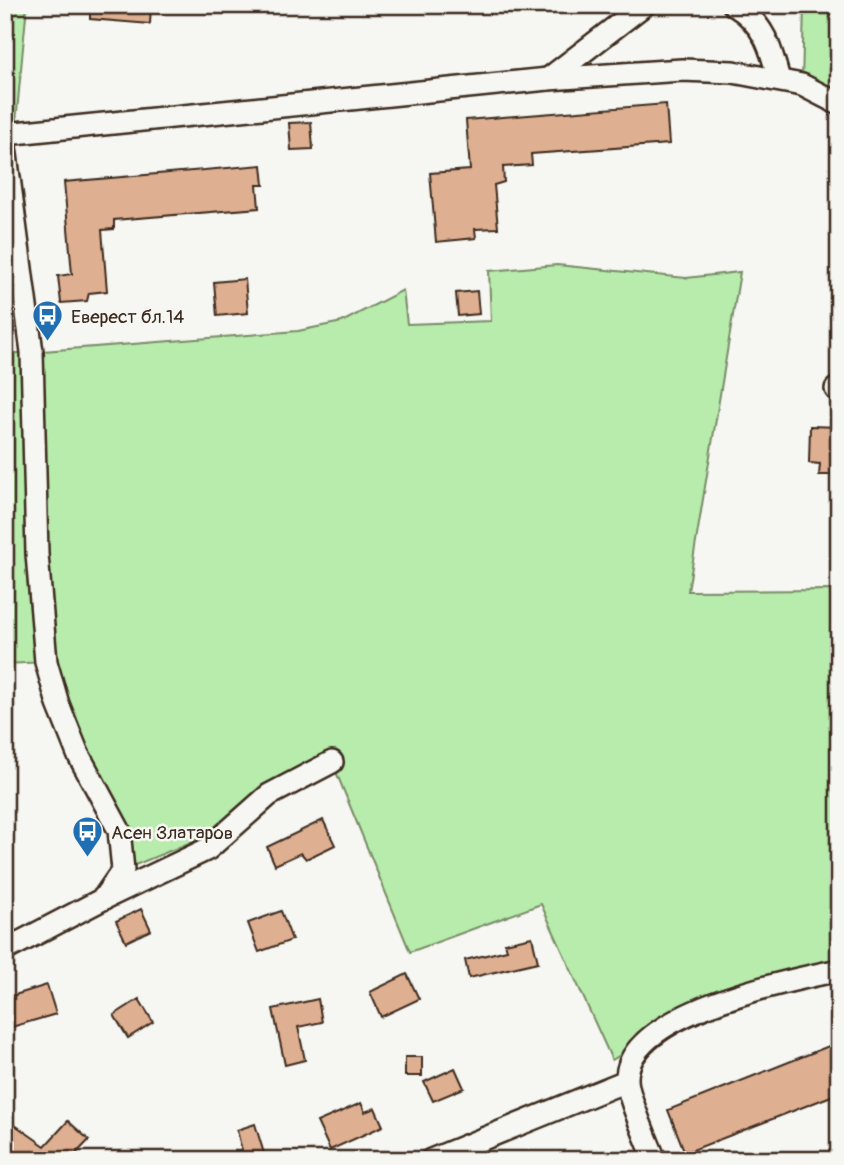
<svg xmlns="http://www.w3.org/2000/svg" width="844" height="1165" font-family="Pangolin,sans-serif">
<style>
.green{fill:#b7ecad;stroke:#798b66;stroke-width:2}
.building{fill:#dfaf91;stroke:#3b2a1e;stroke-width:2}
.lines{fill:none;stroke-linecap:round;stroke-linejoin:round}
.street-casing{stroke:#3b2a1e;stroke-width:26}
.street{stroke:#f6f6f2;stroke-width:21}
.labels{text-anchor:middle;stroke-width:5;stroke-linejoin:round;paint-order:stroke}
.poi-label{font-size:19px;fill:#3b2a1e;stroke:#f6f6f2;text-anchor:start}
</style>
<rect width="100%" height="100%" fill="#f6f6f2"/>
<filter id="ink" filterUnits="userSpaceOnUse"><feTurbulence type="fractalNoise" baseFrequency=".0143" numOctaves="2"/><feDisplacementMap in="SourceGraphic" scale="14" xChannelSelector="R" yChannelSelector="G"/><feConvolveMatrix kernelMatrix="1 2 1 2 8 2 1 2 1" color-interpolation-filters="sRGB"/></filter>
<g filter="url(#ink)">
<g class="green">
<path d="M5,5h22l-12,128 -10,1z"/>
<path d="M804,5h35v99l-37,-19z"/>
<path d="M557,265l129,13 54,-6 -52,319 151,-1v382l-181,60 -46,28 -71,-156 -131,48 -78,-190 -94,61 -115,47 -77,-208 -41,2v-310l293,-23 44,-9 61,-32 4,34 84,-3 -2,-50z"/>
</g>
<g class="building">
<path d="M90,5h61l-1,19 -60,-5z"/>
<path d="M666,104l3,40 -138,10 1,11 -29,2 1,15 -10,3 4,43 -23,1 1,9 -40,4 -6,-69 40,-3 -4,-50z"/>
<path d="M311,122l2,27 -22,1 -2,-27z"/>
<path d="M262,165l2,20h-7l2,23 -145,12v9l-12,1 5,61 -18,2 -2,8 -26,2 -3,-27 14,-2 -8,-92z"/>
<path d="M245,279l3,34 -31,3 -3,-34z"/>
<path d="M477,291l2,23 -21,2 -2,-23z"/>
<path d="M810,426l29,1v48h-20l1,-11 -11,-1z"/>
<path d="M323,820l12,25 -29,14 -5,-6 -26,12 -8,-18z"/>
<path d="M141,909l10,21 -25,12 -10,-21z"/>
<path d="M281,911l11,29 -33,12 -11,-29z"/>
<path d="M532,937l6,25 -69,16 -4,-18 42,-10 -2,-7z"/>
<path d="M407,974l12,25 -38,18 -11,-25z"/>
<path d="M47,985l9,29 -51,15v-31z"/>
<path d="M139,999l14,23 -25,16 -14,-23z"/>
<path d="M318,999l4,23 -24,5 7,33 -20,5 -12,-56z"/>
<path d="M839,1042v51l-154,60 -17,-43z"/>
<rect x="405" y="1057" width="17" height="19"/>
<path d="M455,1068l9,20 -31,13 -9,-19z"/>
<path d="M361,1103l4,9 10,-4 8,18 -53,24 -13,-28z"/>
<path d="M5,1118l40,28 23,-25 21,19 -19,20h-47l-18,-14z"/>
<path d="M255,1124l11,36h-22l-7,-30z"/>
</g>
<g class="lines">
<defs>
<g id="street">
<path d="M734,5c30,18 37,43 45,75"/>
<path d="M548,79l96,-74"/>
<path d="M5,134l543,-55 134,-9 51,2 69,13 37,19"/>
<path d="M5,147l27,205 5,202 9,108 12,42 20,50 41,76 4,40 -20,29 -98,51"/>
<path d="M836,389h3"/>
<path d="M105,898l103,-49 61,-54 63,-33"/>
<path d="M431,1160l195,-79"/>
<path d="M655,1160c-7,-18 -28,-64 -28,-81 -1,-66 163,-99 212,-109"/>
</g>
</defs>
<use href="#street" class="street-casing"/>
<use href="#street" class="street"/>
</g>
</g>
<defs>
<symbol id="bus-pin" viewBox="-11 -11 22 30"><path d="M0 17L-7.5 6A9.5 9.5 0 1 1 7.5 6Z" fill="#1f6fb2" stroke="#f6f6f2"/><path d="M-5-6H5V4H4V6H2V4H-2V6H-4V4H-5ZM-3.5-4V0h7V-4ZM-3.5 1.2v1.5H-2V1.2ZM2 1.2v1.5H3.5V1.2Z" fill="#fff"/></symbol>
</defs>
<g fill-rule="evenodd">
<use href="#bus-pin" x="30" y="298" width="35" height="47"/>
<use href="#bus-pin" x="70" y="814" width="35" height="47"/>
</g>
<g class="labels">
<g class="poi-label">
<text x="71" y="323">Еверест бл.14</text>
<text x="111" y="839">Асен Златаров</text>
</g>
</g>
<rect width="844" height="1165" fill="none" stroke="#f6f6f2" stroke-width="28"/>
<rect x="14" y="14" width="816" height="1137" fill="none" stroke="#3b2a1e" stroke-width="2.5" filter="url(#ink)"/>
</svg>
